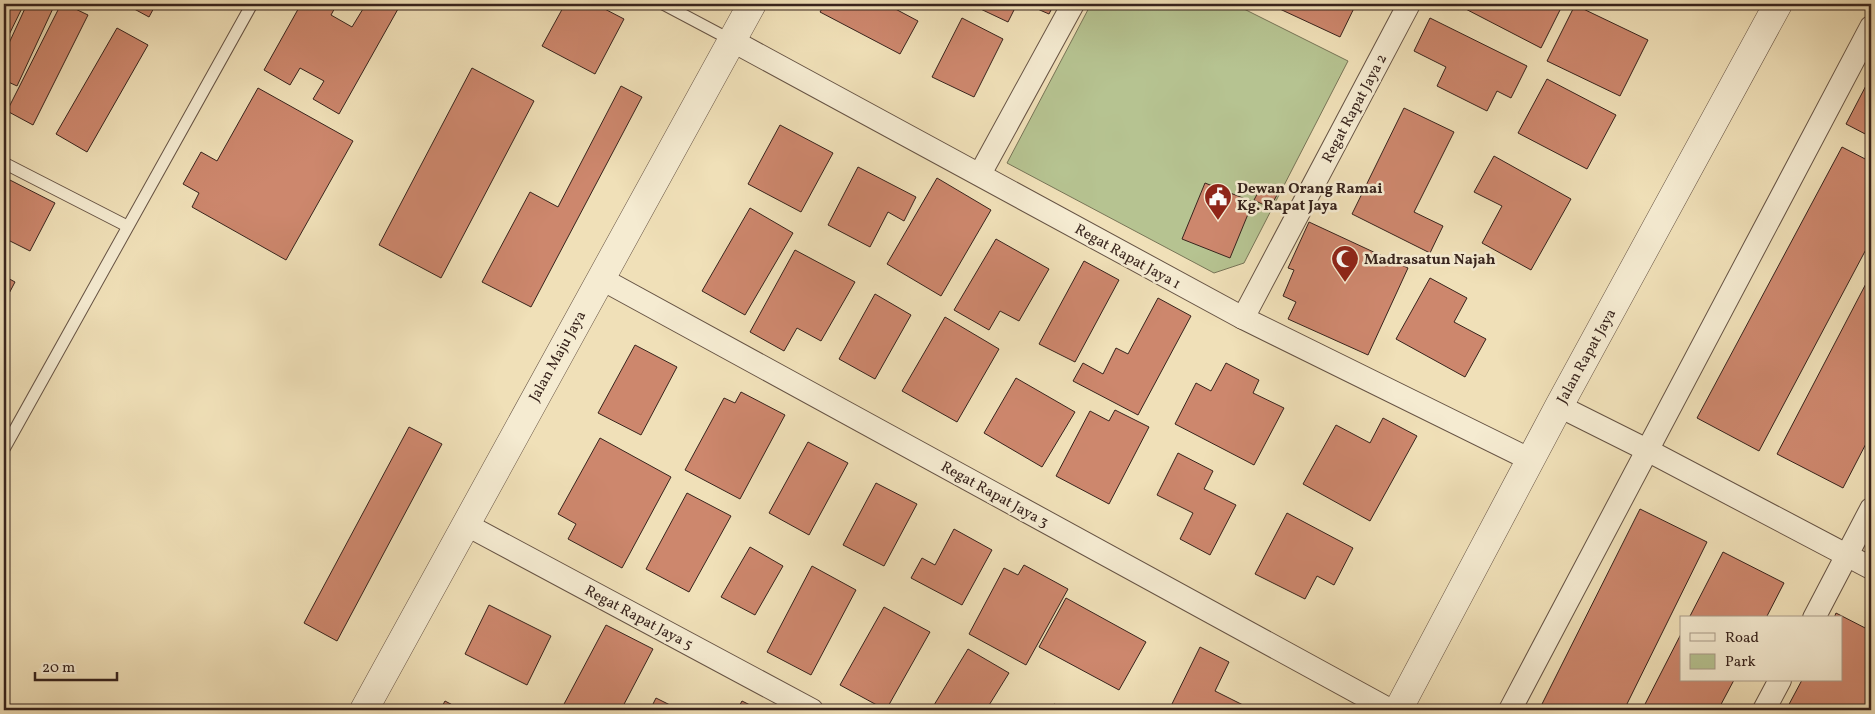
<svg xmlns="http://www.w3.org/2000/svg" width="1875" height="714" font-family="Vollkorn,serif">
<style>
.green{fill:#b6c391;stroke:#777457}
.building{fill:#cd876d;stroke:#38241d}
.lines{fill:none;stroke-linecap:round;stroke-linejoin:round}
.service-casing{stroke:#665344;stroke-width:13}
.minor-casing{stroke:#665344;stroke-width:24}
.tertiary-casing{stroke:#665344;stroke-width:29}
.service{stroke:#f5ebd1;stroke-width:11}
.minor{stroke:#f5ebd1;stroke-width:22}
.tertiary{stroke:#f5ebd1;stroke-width:28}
.labels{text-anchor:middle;stroke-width:5;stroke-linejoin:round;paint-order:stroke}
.street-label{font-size:15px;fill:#38241d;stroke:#f5ebd1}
.poi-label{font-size:15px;font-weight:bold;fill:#38241d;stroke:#f5ebd1;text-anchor:start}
</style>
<rect width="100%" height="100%" fill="#f0e0b8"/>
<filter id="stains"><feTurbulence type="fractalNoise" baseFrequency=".004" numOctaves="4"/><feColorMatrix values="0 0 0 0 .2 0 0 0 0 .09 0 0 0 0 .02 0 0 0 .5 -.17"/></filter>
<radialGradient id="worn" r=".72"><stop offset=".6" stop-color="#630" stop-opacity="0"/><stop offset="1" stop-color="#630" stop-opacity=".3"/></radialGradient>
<path class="green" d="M1091,4h143l114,57 -104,202 -30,10 -207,-110z"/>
<g class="building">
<path d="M4,4h20l-20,41z"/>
<path d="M27,4h28l-38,82 -13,-6v-26z"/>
<path d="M61,4h4l23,11 -55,110 -26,-14z"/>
<path d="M125,4h31l-7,13z"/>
<path d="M301,4h36l-6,11 21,12 14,-23h22l10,5 -59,105 -26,-15 11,-18 -24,-13 -10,17 -26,-15z"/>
<path d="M565,4h30l29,15 -29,55 -53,-28z"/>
<path d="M825,4h61l32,17 -18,33 -80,-42z"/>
<path d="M970,4h47l-9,18z"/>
<path d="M1026,4h28l-5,10z"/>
<path d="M1269,4h87l-16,33z"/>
<path d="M1456,4h107l-22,44z"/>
<path d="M1575,5l73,35 -28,56 -73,-35z"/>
<path d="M962,18l41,21 -29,58 -42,-20z"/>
<path d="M1430,18l97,48 -16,32 -14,-7 -10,20 -50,-25 9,-19 -32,-16z"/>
<path d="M117,28l31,17 -61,107 -31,-18z"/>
<path d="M472,68l62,33 -93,177 -62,-33z"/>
<path d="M1871,76v61l-25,-13z"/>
<path d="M1547,79l69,36 -29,54 -69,-36z"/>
<path d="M621,86l21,11 -111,210 -49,-25 48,-90 28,15z"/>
<path d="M258,88l95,53 -67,119 -94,-53 7,-14 -16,-9 18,-32 16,9z"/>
<path d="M1404,108l50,24 -40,80 29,14 -13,27 -78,-39z"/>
<path d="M780,125l53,28 -32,59 -53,-28z"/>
<path d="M1842,147l29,15v78l-112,211 -62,-33z"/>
<path d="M1494,156l77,43 -40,71 -49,-27 20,-37 -28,-14z"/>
<path d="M858,167l58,30 -12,24 -16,-9 -18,35 -42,-22z"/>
<path d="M4,177l51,26 -25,48 -26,-13z"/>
<path d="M937,178l54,32 -50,86 -54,-32z"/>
<path d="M1205,183l48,19 -23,56 -48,-19z"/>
<path d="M1262,185l16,8 -8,15 -16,-8z"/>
<path d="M750,208l43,25 -48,82 -43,-24z"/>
<path d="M1309,222l99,46 -40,87 -80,-36 8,-17 -13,-6 11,-26 -6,-2z"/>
<path d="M996,239l53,30 -30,52 -19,-10 -11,19 -35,-20z"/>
<path d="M795,250l60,32 -34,59 -24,-13 -13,23 -34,-19z"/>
<path d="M1084,261l35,19 -44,82 -36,-18z"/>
<path d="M1871,274v160l-28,54 -66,-34z"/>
<path d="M4,276l11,6 -11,21z"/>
<path d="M1430,278l37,20 -13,24 32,17 -21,38 -69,-38z"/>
<path d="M875,294l36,21 -36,64 -36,-20z"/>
<path d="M1158,298l33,18 -53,99 -65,-34 10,-18 20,11 13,-26 12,6z"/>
<path d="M945,317l54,32 -42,73 -55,-31z"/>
<path d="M635,345l42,22 -36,68 -43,-22z"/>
<path d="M1226,363l33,17 -6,13 31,15 -30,57 -79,-41 21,-41 15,8z"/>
<path d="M1016,378l59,34 -33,55 -58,-34z"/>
<path d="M741,392l44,23 -45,84 -55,-29 39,-72 11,5z"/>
<path d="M1115,410l34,17 -40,77 -53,-28 34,-65 19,10z"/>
<path d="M1383,418l34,18 -47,85 -67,-37 33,-59 34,18z"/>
<path d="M409,427l33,17 -105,197 -33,-18z"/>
<path d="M600,438l71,39 -49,91 -54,-29 8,-15 -18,-10z"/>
<path d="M808,442l40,21 -39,72 -40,-22z"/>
<path d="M1178,453l35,18 -9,18 32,16 -26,50 -30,-16 13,-26 -36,-18z"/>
<path d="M876,483l41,21 -33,62 -41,-21z"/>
<path d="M687,493l44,23 -42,76 -43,-23z"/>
<path d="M1640,509l67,33 -83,168h-85z"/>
<path d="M1287,513l66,35 -19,37 -17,-9 -12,23 -50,-25z"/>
<path d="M954,529l38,21 -30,55 -51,-27 11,-20 13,7z"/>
<path d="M750,547l33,19 -28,49 -34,-18z"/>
<path d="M1723,552l61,31 -18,35h-77z"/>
<path d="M1024,565l44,24 -42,76 -57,-31 35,-66 14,7z"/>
<path d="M812,566l44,24 -45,85 -44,-23z"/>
<path d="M1066,598l80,44 -27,48 -80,-43z"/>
<path d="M489,605l62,31 -24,49 -62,-31z"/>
<path d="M884,607l46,25 -44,78 -46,-25z"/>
<path d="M1836,613l35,18v79h-85l16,-30h39v-62h-7z"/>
<path d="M606,625l47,24 -32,61h-49l-9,-4z"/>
<path d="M1681,634v46h53l-16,30h-76z"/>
<path d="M1200,647l29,15 -14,29 38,19h-84z"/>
<path d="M968,649l41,24 -23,37h-55z"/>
<path d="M656,698l24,12h-30z"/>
<path d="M445,701l17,9h-22z"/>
<path d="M742,701l18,9h-23z"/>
<path d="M1054,704l12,6h-16z"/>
</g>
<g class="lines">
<defs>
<g id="service">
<path d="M663,4l68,36"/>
<path d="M4,163l123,63"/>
<path d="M4,449l248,-445"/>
</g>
<g id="minor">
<path d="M731,40l512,278 288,142"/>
<path d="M980,174l93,-170"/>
<path d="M600,278l790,432"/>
<path d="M1243,318l166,-314"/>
<path d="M1559,406l88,44 224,118"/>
<path d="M465,524l347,186"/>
<path d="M1814,618l57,-109"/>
<path d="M1510,710l361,-683"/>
<path d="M1764,710l16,-30"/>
</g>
<g id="tertiary">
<path d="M364,710l388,-706"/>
<path d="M1398,710l161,-304 219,-402"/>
</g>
</defs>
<use href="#service" class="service-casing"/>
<use href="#minor" class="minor-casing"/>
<use href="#tertiary" class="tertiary-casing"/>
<use href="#service" class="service"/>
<use href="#minor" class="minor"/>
<use href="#tertiary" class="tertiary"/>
</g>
<defs>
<symbol id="civic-pin" viewBox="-11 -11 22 30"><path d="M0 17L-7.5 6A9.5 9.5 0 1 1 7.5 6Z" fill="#8f2418" stroke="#f5ebd1"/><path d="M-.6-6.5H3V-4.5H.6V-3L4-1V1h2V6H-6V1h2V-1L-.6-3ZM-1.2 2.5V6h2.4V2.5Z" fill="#fff"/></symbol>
<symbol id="mosque-pin" viewBox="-11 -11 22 30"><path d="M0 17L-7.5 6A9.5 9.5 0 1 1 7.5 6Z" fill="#8f2418" stroke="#f5ebd1"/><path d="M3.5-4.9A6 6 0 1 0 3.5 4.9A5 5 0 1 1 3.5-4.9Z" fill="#fff"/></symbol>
</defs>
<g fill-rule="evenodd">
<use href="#civic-pin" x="1202" y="181" width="32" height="43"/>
<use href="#mosque-pin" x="1329" y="243" width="32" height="43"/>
</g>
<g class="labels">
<g class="street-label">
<text transform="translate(1354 108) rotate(-62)" y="5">Regat Rapat Jaya 2</text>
<text transform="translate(1128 256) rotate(29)" y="5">Regat Rapat Jaya 1</text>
<text transform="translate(557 356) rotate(-61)" y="5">Jalan Maju Jaya</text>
<text transform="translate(1586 356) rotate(-61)" y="5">Jalan Rapat Jaya</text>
<text transform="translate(995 494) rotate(29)" y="5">Regat Rapat Jaya 3</text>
<text transform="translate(639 617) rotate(28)" y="5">Regat Rapat Jaya 5</text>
</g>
<g class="poi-label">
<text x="1237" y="193">Dewan Orang Ramai<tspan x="1237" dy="17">Kg. Rapat Jaya</tspan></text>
<text x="1364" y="264">Madrasatun Najah</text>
</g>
</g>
<rect width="1875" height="714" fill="none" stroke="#f0e0b8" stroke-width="20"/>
<rect x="5" y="5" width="1865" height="704" fill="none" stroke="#38241d" stroke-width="2.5"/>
<rect x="10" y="10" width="1855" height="694" fill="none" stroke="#38241d"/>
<rect x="1680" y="616" width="162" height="65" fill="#f5ebd1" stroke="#a99b89"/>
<rect x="1690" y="633" width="25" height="8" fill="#f5ebd1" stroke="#a99b89"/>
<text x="1725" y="642" font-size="15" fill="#38241d">Road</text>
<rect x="1690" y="654" width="25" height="15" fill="#b6c391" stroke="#a99b89"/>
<text x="1725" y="666" font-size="15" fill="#38241d">Park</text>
<path d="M35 672v8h82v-8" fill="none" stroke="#38241d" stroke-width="2.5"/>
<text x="42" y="672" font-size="15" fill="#38241d" stroke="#f5ebd1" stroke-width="4" paint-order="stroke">20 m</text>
<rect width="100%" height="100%" filter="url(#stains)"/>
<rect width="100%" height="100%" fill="url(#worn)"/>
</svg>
